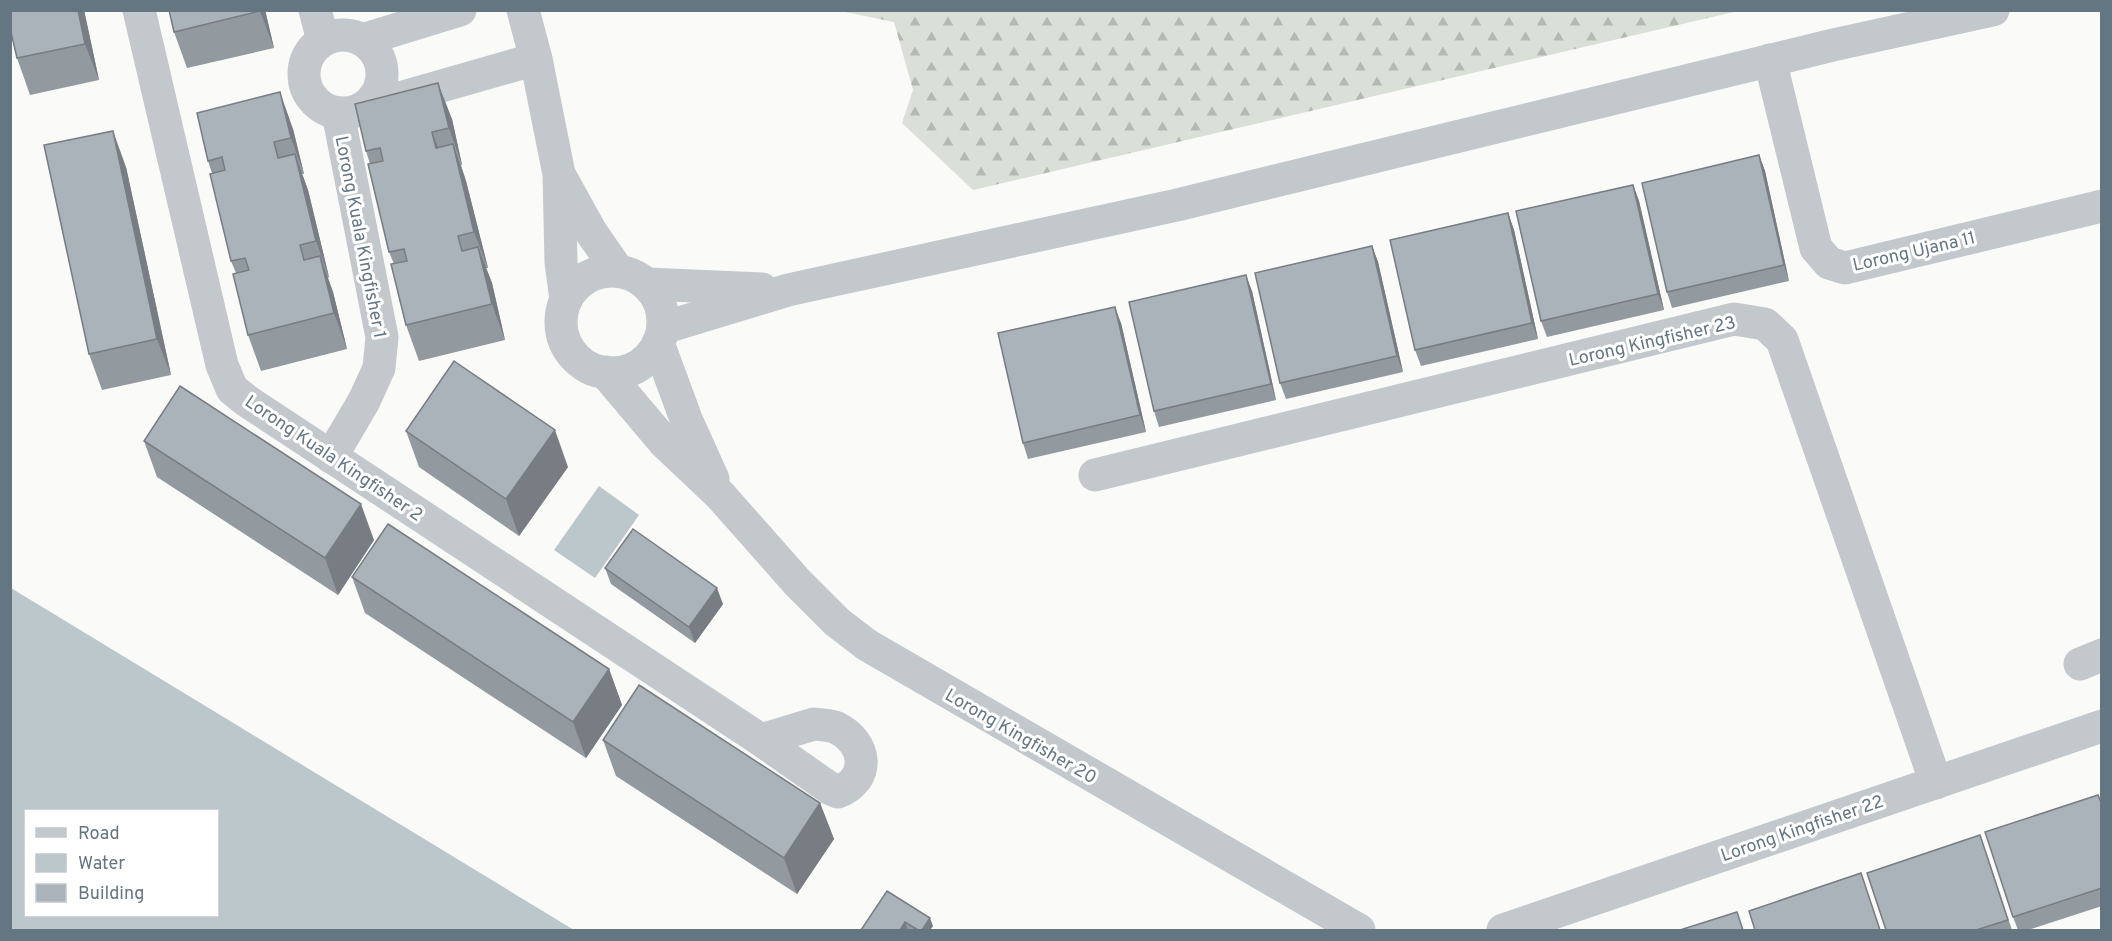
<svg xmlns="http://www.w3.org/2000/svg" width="2112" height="941" font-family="Overpass,sans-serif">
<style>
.forest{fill:url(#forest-firs)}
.water{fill:#bbc7cb;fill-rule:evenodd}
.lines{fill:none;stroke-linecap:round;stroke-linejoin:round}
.minor{stroke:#c3c8cc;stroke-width:33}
.wall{fill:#929a9f}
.shaded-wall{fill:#777d82}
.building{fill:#aab3b9;stroke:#777d82;stroke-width:1.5}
.labels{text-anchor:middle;stroke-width:6;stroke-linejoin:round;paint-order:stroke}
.street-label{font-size:18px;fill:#657683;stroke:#fff}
</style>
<defs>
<pattern id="forest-firs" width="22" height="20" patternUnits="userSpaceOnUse" patternTransform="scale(1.5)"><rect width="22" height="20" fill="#dadfd7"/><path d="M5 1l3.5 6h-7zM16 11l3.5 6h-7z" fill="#b4b9b4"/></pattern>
</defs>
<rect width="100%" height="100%" fill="#fafaf8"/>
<path class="forest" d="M840,11h898l-765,179 -71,-67 11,-33 -19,-68z"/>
<g class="water">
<path d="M599,486l40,29 -44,63 -41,-28z"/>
<path d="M10,588h1l563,342h-563zM26,810h192v106h-192z"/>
</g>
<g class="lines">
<g class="minor">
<path d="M139,10l83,355 10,24 15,12 514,339"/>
<path d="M315,10l8,30"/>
<path d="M523,10l13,49 23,115 2,88 5,38"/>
<circle cx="343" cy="74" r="39"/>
<path d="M362,40l98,-30"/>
<path d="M1770,60l46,188 13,15 16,5 257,-62"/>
<path d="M396,99l140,-40"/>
<path d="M560,176l31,56 27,39"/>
<circle cx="612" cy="322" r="51"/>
<path d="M647,284l115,5"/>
<path d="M663,328l125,-38 389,-85 656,-160 160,-35"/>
<path d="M658,343l28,76 27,60"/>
<path d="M605,372l60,71 55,52 77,87 40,40 30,23 492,285"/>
<path d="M331,457l33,-56 15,-33 3,-31 -44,-224"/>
<path d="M1095,475l639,-156 31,5 17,16 154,443"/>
<path d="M2080,664l22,-9"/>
<path d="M814,724c7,1 16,1 23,4 30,15 34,51 1,64l-7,-3 -70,-49z"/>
<path d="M1503,930l599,-204"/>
</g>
</g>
<g class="wall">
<path d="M10,10h74l15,70 -69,15 -13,-37z"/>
<path d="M169,10h96l9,38 -87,20 -13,-36z"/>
<path d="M452,119l10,46h-1l5,16 22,87h-2l6,15 13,57 -86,21 -13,-36 -12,-61 -5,-12 -19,-88 -4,-13z"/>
<path d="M293,129l11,45h-2l6,16 21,87 -1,1 5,14 14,57 -86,22 -13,-36 -12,-62 -5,-12 -19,-88 -4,-12z"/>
<path d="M1759,155l6,16 24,110 -117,27 -5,-16z"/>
<path d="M126,167l45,208 -69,15 -13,-36z"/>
<path d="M1633,185l6,16 25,109 -117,27 -6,-16z"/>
<path d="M1508,213l6,17 24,109 -117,27 -6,-16z"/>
<path d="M1372,246l6,16 25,110 -117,27 -6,-16z"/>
<path d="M1252,291l24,109 -117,27 -5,-16z"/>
<path d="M1121,323l25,109 -118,27 -5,-16z"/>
<path d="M406,431l162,36 -49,69 -100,-69z"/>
<path d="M144,441l230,99 -36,55 -181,-118z"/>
<path d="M605,568l118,36 -28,39 -84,-59z"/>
<path d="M352,577l257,92 13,36 -36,53 -221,-145z"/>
<path d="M603,740l217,63 14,36 -37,55 -181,-118z"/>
<path d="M2102,804v102l-74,24h-10l-5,-13z"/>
<path d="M1986,851l26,79h-126z"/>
<path d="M887,891l46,35 -3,4h-69z"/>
</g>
<g class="shaded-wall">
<path d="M78,10h6l15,70 -14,-36z"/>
<path d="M260,10h5l9,38 -14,-37z"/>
<path d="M438,83l14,36 10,46 -13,-37z"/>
<path d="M280,92l13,37 11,45 -13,-36z"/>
<path d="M113,131l13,36 45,208 -14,-36z"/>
<path d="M432,132l14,36 -10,-20z"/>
<path d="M453,144l13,37 22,87 -14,-36z"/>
<path d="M295,154l13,36 21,87 -13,-36z"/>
<path d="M1759,155l6,16 24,110 -5,-16z"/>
<path d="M1633,185l6,16 25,109 -6,-16z"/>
<path d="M1508,213l6,17 24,109 -6,-16z"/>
<path d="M1372,246l6,16 25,110 -6,-16z"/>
<path d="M478,247l14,36 13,57 -13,-36z"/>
<path d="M320,256l13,36 14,57 -13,-36z"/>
<path d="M1246,275l6,16 24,109 -5,-16z"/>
<path d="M1115,307l6,16 25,109 -6,-17z"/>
<path d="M555,430l13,37 -49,69 -13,-37z"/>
<path d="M361,504l13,36 -36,55 -13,-37z"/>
<path d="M717,588l6,16 -28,39 -6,-16z"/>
<path d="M609,669l13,36 -36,53 -13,-36z"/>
<path d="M820,803l14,36 -37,55 -13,-36z"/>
<path d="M930,918l3,8 -3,4h-8z"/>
<path d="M905,922l3,8h-8z"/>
</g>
<g class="building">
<path d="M10,10h68l7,34 -68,14 -7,-30z"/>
<path d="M169,10h91v1l-86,21z"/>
<path d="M438,83l11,45 -17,4 4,16 17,-4 21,88 -16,4 4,15 16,-4 14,57 -86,21 -15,-61 16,-3 -3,-12 -15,3 -21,-88 15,-3 -3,-13 -14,3 -11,-47z"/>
<path d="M280,92l11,46 -17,4 4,16 17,-4 21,87 -16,4 4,15 16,-4 14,57 -86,22 -15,-61 16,-4 -4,-12 -14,3 -21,-87 15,-4 -3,-13 -14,4 -11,-48z"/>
<path d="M113,131l44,208 -68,15 -45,-209z"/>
<path d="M1759,155l25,110 -117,27 -25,-109z"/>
<path d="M1633,185l25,109 -117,27 -25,-110z"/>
<path d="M1508,213l24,110 -117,27 -25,-110z"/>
<path d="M1372,246l25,110 -117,27 -25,-110z"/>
<path d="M1246,275l25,109 -117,27 -25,-109z"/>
<path d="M1115,307l25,108 -117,28 -25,-110z"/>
<path d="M454,361l101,69 -49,69 -100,-68z"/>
<path d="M180,386l181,118 -36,54 -181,-117z"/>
<path d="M388,524l221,145 -36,53 -221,-145z"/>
<path d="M633,529l84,59 -28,39 -84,-59z"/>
<path d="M639,685l181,118 -36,55 -181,-118z"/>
<path d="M2098,795l4,10v83l-89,29 -28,-85z"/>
<path d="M1980,835l28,85 -32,10h-90l-19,-57z"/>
<path d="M1861,873l19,57h-125l-6,-19z"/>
<path d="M887,891l43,27 -8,12h-4l-13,-8 -5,8h-39z"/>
<path d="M1737,912l6,18h-63z"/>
</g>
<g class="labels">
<g class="street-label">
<text transform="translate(361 237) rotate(79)" y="6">Lorong Kuala Kingfisher 1</text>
<text transform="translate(1914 251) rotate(-13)" y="6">Lorong Ujana 11</text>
<text transform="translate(1652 341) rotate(-13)" y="6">Lorong Kingfisher 23</text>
<text transform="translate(334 458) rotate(34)" y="6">Lorong Kuala Kingfisher 2</text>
<text transform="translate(1021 736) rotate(30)" y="6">Lorong Kingfisher 20</text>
<text transform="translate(1802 828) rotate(-19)" y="6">Lorong Kingfisher 22</text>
</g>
</g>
<rect width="2112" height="941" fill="none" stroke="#657683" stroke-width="24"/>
<rect x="24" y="809" width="195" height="108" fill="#ffffff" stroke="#c1c8cd" stroke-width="1.5"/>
<rect x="36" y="828" width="30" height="9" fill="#c3c8cc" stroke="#c1c8cd" stroke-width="1.5"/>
<text x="78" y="839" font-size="18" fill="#657683">Road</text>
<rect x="36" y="854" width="30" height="18" fill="#bbc7cb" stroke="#c1c8cd" stroke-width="1.5"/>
<text x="78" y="869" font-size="18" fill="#657683">Water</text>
<rect x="36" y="884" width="30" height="18" fill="#aab3b9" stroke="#c1c8cd" stroke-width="1.5"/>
<text x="78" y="899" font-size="18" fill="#657683">Building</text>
</svg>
